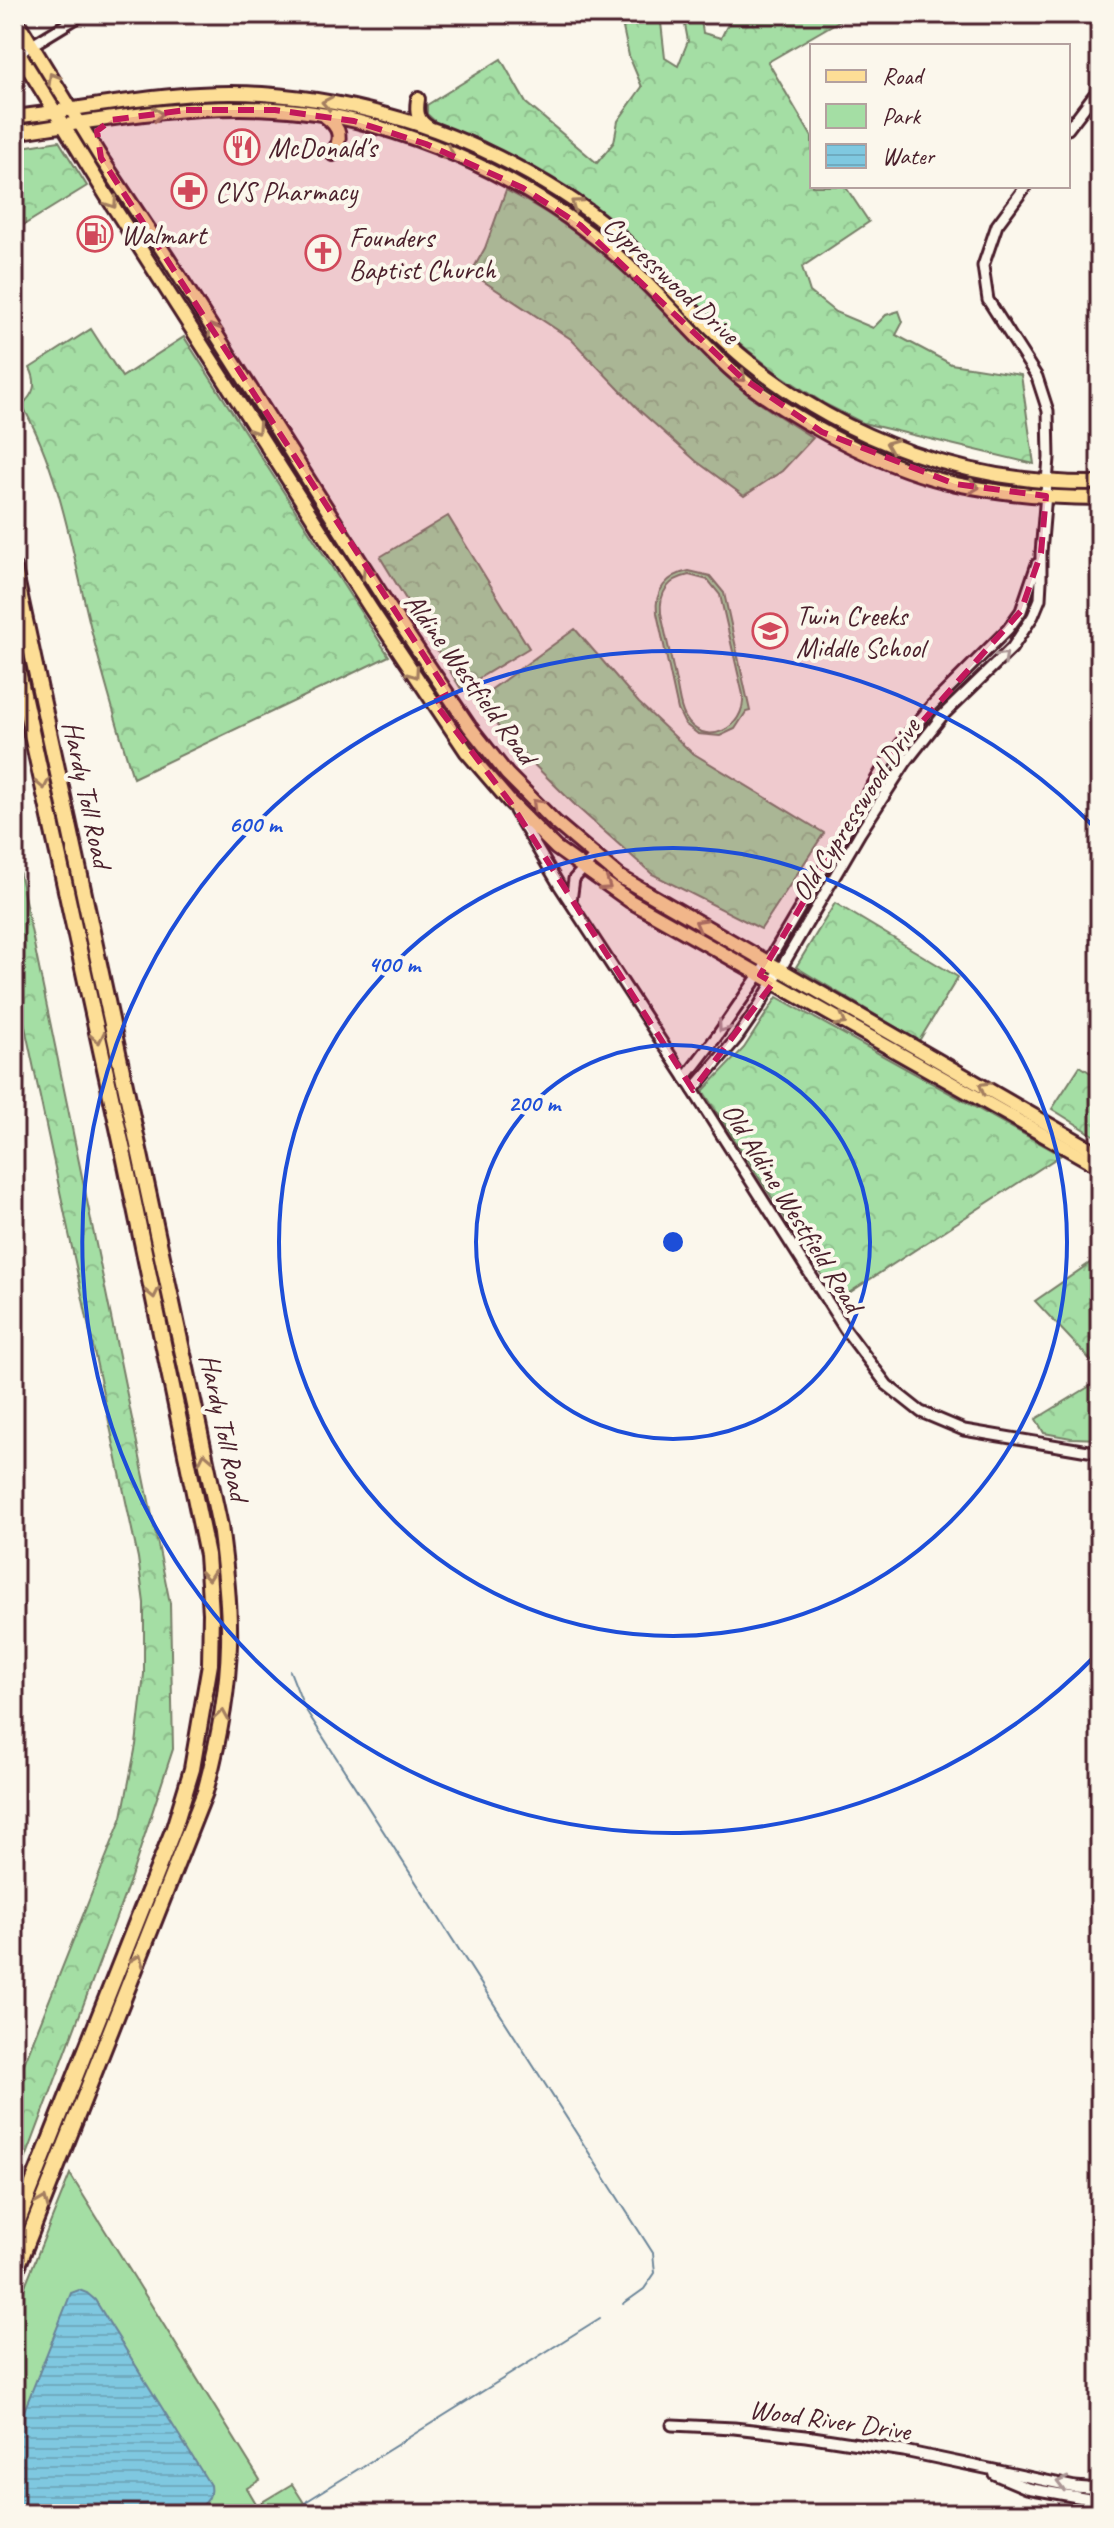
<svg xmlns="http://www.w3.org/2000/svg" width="1114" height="2528" font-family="Caveat,sans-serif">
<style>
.forest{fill:url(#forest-crowns);stroke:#777e68;stroke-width:2}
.green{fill:#a4dea4;stroke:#777e68;stroke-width:2;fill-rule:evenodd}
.water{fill:url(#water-rules);stroke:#6a8498;stroke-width:2}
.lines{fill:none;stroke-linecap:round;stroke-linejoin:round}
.stream{stroke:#6a8498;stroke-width:2}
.minor-casing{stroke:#4a1f2b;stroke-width:15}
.major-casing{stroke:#4a1f2b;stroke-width:18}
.highway-casing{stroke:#4a1f2b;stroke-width:20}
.minor{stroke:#fbf7ec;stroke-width:9}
.major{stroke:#fdde96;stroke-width:12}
.highway{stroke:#fdde96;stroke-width:14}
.oneway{stroke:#a47e60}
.oneway2{stroke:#ab9695}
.marked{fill:#c2185b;fill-opacity:0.2;stroke:#c2185b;stroke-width:6;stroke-dasharray:16 10;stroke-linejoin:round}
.ring{fill:none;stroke:#1d4ed8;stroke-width:4}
.labels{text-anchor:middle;stroke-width:8;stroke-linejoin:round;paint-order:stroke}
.poi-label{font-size:28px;fill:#4a1f2b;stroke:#fbf7ec;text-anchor:start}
.street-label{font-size:28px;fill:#4a1f2b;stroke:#fbf7ec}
.centre{fill:#1d4ed8;stroke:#fbf7ec;stroke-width:4}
.ring-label{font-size:24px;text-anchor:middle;font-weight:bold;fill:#1d4ed8;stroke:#fbf7ec;stroke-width:8;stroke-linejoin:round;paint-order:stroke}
</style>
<defs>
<pattern id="forest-crowns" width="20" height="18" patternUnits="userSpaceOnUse" patternTransform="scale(2)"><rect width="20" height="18" fill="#a4dea4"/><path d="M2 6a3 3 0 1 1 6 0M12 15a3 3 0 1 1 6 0" fill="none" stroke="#8fbe8d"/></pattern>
<pattern id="water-rules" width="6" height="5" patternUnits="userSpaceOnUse" patternTransform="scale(2)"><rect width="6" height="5" fill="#7fc8e0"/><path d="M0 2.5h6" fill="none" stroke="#6fabc0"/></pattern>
</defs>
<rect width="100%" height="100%" fill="#fbf7ec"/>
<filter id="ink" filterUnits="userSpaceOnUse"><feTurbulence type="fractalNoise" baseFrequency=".0125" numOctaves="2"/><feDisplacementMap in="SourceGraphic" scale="16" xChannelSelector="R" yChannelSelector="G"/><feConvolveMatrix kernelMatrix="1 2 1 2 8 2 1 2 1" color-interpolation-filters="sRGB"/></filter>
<g filter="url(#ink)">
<g class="forest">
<path d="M620,14h40l5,44 13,8 10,-25 -5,-27h17l3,19 18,5 12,-24h118l-83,48 44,75v49h33l24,36 -67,45 8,25 25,20 38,16 13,-13 13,-4 4,11 -7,13 55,29 70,11 13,89 -171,-41 -38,-19 -49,-32 -27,-21 -27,-23 -96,-97 -28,-21 -53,-36 -62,-33 -46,-18 -10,-9v-9l74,-46 25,44 71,60 17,-21 4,-21 24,-34 -13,-31z"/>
<path d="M59,141l28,45 -73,45v-78l8,-6z"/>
<path d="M506,190c36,18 71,42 101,68 45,38 82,85 126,124 24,22 53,38 80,56l-31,33 -38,25 -48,-35 -56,-50 -69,-72 -100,-66 14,-25z"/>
<path d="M91,329l31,48 62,-40 205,319 -256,122c-14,-47 -28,-94 -40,-141 -20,-79 -31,-161 -71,-232 12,-11 16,-21 8,-37z"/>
<path d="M448,516l81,132 -68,41 -81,-132z"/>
<path d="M575,629l64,74 52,49 133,81 -63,96 -109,-55 -75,-67 -71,-70 -28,-38z"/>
<path d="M14,847l156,756 3,146 -44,134 -115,307v-101l108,-272 14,-72 8,-71v-71l-6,-45 -124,-583z"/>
<path d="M835,903l123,74 -39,64 -123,-74z"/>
<path d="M777,997l284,158 -223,145 -135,-209 41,-43z"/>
<path d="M1080,1066l20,13v60l-48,-30z"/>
<path d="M1100,1256v108l-4,2 -61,-65z"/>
<path d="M1100,1380v59l-29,-1 -27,-5 -8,-14z"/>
</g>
<g class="green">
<path d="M689,571l21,5 14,17 26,118 -4,1 -11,17 -15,7 -22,-2 -13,-10 -7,-14 -21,-97c-3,-22 10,-38 32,-42zM689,575l19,5 12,15 23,100c3,35 -40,54 -58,22 -5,-9 -6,-20 -8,-30 -5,-25 -11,-50 -16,-74 -2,-21 8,-34 28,-38z"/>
<path d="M70,2174l190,306 -13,8 10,17 35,-21 19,30h-297v-201z"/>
</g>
<path class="water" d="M79,2290l8,3 8,7 115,185c3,18 -10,22 -24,29h-172v-78l57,-143z"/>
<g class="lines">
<g class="stream">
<path d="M290,1671l14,36 349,546 2,20 -11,16 -21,15"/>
<path d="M298,2514l9,-13 293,-183"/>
</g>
<defs>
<g id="minor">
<path d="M19,53l64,-39"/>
<path d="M1068,129l32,-42"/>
<path d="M515,811l44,74 134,205 152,239 42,56 34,27 43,18 136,23"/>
<path d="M571,901l3,-22 20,-22"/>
<path d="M685,1078l32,-42 51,-74 119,-201 44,-55 77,-77 13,-18 16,-47"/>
<path d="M693,1090l44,-52 22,-32 101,-173 46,-71 37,-47 69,-67 21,-32 7,-17 1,-18v-28l8,-95 -1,-47 -11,-34 -49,-77 -5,-34 14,-41 29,-39"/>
<path d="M672,2425l62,3 72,8 98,15 171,36 25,2"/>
<path d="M994,2474l33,14 73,13"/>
</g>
<g id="major">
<path d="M14,16l87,142 68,102 222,350 78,116 38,48 48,48 65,55 480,277"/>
<path d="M14,45l92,150 265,414 95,142 44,51 46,46 74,53 470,266"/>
<path d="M418,99c-2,13 -1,21 10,28"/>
<path d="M14,117c62,-7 123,-20 185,-23 64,-4 130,5 191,22 76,20 176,70 233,124 41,38 77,82 121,118 100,83 226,127 356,125"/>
<path d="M326,117c15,11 16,22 7,37"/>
<path d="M14,133c112,-17 230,-40 342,-12 106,27 209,81 287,159 38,37 73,82 117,113 55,38 130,77 196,91 47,10 96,14 144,14"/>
</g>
<g id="highway">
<path d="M14,569l206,957c5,38 10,79 9,118 -1,50 -11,100 -24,148l-191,483"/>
<path d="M14,653l110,502 83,400 4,58 -1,51 -18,105 -18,59 -160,403"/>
</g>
</defs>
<use href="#minor" class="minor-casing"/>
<use href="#major" class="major-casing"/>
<use href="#highway" class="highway-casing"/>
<use href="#minor" class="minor"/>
<use href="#major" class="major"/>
<use href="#highway" class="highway"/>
</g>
<defs><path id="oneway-chevron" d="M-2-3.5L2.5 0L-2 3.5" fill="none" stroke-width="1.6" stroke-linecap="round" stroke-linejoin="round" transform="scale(2)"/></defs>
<g class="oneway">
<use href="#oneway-chevron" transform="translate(53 78) rotate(-121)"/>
<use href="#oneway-chevron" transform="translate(327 103) rotate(-170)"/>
<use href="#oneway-chevron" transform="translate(158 114) rotate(-7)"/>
<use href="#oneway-chevron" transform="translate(449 153) rotate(22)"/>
<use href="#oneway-chevron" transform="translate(112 203) rotate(56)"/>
<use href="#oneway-chevron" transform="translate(576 204) rotate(-145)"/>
<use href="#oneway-chevron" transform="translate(213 329) rotate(-122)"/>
<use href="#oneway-chevron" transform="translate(741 377) rotate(41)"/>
<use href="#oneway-chevron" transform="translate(256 429) rotate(57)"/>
<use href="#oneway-chevron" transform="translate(891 445) rotate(-158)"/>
<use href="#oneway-chevron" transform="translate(974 487) rotate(8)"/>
<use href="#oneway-chevron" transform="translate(367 572) rotate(-122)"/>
<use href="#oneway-chevron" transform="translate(414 673) rotate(55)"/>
<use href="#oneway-chevron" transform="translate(43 784) rotate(78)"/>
<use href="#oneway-chevron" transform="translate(537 804) rotate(-135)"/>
<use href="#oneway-chevron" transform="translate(606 885) rotate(34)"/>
<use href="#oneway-chevron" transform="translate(700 924) rotate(-151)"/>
<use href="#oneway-chevron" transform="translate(841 1021) rotate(29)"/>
<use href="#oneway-chevron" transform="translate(98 1038) rotate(78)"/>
<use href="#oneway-chevron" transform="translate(984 1087) rotate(-150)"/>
<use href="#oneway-chevron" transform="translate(153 1293) rotate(78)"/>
<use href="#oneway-chevron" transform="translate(205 1458) rotate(-102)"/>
<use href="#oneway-chevron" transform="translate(208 1575) rotate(85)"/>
<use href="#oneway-chevron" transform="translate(222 1715) rotate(-81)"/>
<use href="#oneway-chevron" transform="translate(138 1960) rotate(-68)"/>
<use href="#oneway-chevron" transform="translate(43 2202) rotate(-68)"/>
</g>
<g class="oneway2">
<use href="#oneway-chevron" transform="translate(1003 657) rotate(-44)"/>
<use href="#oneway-chevron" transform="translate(723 1027) rotate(125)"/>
<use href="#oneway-chevron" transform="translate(1062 2483) rotate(-166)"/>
</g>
</g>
<path class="marked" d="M186,110h89l79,11 72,23 97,44 57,37 161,152 81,55 133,52 91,12 -5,57 -20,58 -134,150 -127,214 13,8 -80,107 -183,-288 -76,-100 15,-8 -348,-536 -4,-27 14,-11z"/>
<g class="ring">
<circle cx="673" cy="1242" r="197"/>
<circle cx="673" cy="1242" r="394"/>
<path d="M1098 1653A591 591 0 1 1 1098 831"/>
</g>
<defs>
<symbol id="restaurant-ring" viewBox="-11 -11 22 22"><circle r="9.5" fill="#fbf7ec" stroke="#d1495b" stroke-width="1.5"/><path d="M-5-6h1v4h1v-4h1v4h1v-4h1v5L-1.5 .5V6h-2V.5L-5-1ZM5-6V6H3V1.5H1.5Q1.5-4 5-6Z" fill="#d1495b"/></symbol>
<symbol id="pharmacy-ring" viewBox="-11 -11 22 22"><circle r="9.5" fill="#fbf7ec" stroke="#d1495b" stroke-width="1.5"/><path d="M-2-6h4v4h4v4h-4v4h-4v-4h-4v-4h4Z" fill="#d1495b"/></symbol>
<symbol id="fuel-ring" viewBox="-11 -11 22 22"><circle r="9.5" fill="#fbf7ec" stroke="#d1495b" stroke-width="1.5"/><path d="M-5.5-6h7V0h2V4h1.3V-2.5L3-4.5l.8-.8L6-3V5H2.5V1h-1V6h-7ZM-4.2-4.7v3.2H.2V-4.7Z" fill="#d1495b"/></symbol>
<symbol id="church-ring" viewBox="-11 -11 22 22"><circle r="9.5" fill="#fbf7ec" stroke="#d1495b" stroke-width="1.5"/><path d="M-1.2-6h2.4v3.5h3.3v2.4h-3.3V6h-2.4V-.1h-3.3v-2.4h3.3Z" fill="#d1495b"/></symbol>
<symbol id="school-ring" viewBox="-11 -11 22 22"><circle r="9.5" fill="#fbf7ec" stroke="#d1495b" stroke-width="1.5"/><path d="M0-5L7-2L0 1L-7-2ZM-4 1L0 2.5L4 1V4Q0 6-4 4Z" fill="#d1495b"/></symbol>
</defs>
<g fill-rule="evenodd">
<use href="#restaurant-ring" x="222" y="127" width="40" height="40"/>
<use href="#pharmacy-ring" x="169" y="171" width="40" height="40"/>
<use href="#fuel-ring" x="75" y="214" width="40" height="40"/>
<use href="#church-ring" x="303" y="233" width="40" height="40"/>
<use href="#school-ring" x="750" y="611" width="40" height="40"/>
</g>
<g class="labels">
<g class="poi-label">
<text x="268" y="157">McDonald's</text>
<text x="215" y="201">CVS Pharmacy</text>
<text x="121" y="244">Walmart</text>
<text x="349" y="247">Founders<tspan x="349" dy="32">Baptist Church</tspan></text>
<text x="796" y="625">Twin Creeks<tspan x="796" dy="32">Middle School</tspan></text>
</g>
<g class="street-label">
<text transform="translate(672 279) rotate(43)" y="10">Cypresswood Drive</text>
<text transform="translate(471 678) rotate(54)" y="10">Aldine Westfield Road</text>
<text transform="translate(88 794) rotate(78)" y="10">Hardy Toll Road</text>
<text transform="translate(855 809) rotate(-57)" y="10">Old Cypresswood Drive</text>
<text transform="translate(793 1207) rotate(58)" y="10">Old Aldine Westfield Road</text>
<text transform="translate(225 1427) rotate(78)" y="10">Hardy Toll Road</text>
<text transform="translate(830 2419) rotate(8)" y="10">Wood River Drive</text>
</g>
</g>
<circle cx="673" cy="1242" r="12" class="centre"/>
<g class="ring-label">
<text x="255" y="832">600 m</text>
<text x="394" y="972">400 m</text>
<text x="534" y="1111">200 m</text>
</g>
<rect width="1114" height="2528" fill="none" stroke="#fbf7ec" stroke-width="48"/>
<rect x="24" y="24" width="1066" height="2480" fill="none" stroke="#4a1f2b" stroke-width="3" filter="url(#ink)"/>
<rect x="810" y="44" width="260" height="144" fill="#fbf7ec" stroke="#b4a19f" stroke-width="2"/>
<rect x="826" y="70" width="40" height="12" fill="#fdde96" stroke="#b4a19f" stroke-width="2"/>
<text x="882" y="84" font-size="24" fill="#4a1f2b">Road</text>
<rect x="826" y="104" width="40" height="24" fill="#a4dea4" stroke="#b4a19f" stroke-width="2"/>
<text x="882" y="124" font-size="24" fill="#4a1f2b">Park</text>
<rect x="826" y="144" width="40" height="24" fill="url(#water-rules)" stroke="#b4a19f" stroke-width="2"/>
<text x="882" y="164" font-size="24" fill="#4a1f2b">Water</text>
</svg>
